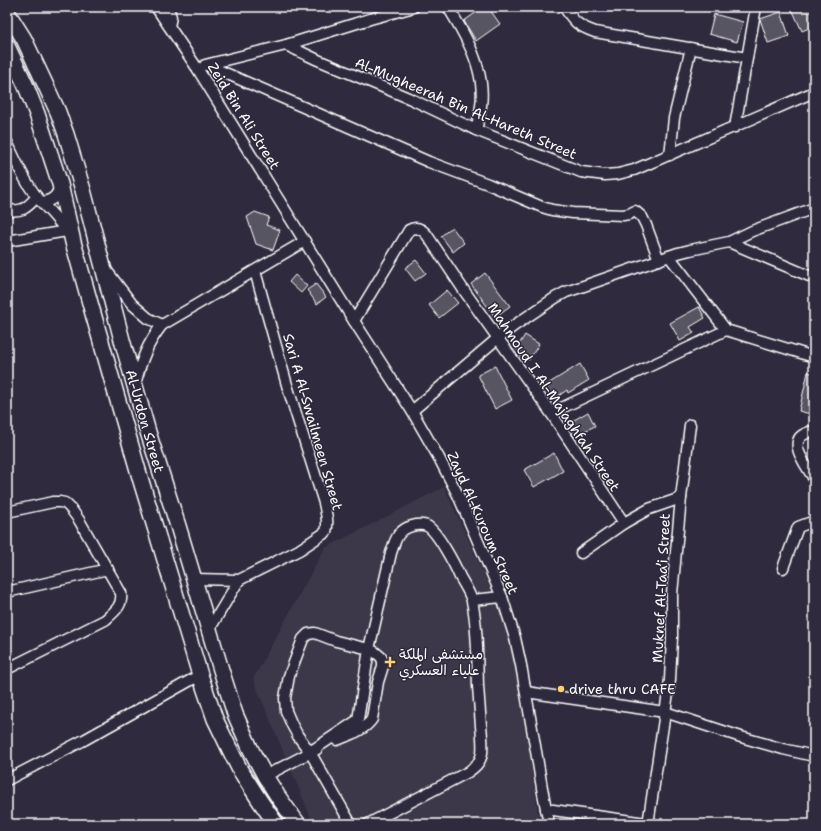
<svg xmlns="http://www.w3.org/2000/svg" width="821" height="831" font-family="'Shantell Sans','Playpen Sans Arabic',sans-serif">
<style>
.built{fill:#3c3749}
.building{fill:#595564;stroke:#fff}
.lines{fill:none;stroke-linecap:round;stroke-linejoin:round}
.minor-casing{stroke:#fff;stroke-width:13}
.highway-casing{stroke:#fff;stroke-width:18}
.minor{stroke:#2f2a3d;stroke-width:10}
.highway{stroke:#2f2a3d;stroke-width:15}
.poi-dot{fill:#ffd166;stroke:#2f2a3d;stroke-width:1.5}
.labels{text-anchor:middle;stroke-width:3;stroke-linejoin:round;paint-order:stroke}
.street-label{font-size:14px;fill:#fff;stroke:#2f2a3d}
.poi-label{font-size:14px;fill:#fff;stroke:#2f2a3d;text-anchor:start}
</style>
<rect width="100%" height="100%" fill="#2f2a3d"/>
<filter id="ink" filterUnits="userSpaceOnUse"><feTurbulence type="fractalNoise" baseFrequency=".025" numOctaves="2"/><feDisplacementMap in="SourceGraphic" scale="8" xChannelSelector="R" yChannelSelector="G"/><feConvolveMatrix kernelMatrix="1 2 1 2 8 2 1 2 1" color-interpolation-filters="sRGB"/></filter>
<g filter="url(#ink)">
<path class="built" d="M444,487l72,157 23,180h-225l-2,-4 -59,-141 72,-131z"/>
<g class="building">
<path d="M484,7h4l12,17 -24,17 -12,-20z"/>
<path d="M791,7h23v19l-12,5z"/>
<path d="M781,12l8,24 -21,7 -8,-24z"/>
<path d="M714,14l29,8 -6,20 -28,-8z"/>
<path d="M255,212l14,5 -3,8 14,5 -7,20 -17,-6 -9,-27z"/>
<path d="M452,227l12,16 -11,9 -12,-16z"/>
<path d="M416,260l10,13 -11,8 -10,-13z"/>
<path d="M485,273l25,33 -15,11 -24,-33z"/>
<path d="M295,275l12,11 -6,7 -12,-11z"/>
<path d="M316,284l10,13 -9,7 -10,-14z"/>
<path d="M447,290l11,13 -19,15 -10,-13z"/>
<path d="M699,307l6,11 -15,9 4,6 -14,8 -10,-18z"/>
<path d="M525,335l14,9 -10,16 -9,-4 2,-3 -6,-4z"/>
<path d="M580,364l9,16 -21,13 -1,-3 -10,7 -2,-3 -3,2 -3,-4 -2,1 -4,-6z"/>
<path d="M495,366l17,34 -17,9 -17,-34z"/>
<path d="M808,372l6,2v41l-15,-4z"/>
<path d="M588,412l7,14 -21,10 -4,-7 1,-6 3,-3z"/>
<path d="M554,453l9,18 -29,16 -10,-17z"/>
</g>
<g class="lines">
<defs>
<g id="minor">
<path d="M156,7l41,61 157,253 58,90 27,47 19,37 44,102 13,41 6,27 16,92 5,31 7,36"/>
<path d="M168,7l3,10 -2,9"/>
<path d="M448,7c18,29 38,63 33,99 -1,8 -3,16 -5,24"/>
<path d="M564,7c10,15 14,19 31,25l152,26"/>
<path d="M286,45l32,15 93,39 65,31 105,42 24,3 13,-1 16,-4 180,-78"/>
<path d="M205,65l81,-20 84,-26 44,-12"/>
<path d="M207,65l222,97 59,22 54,23 10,3 21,3 50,2 6,-1 6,-3 7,6 4,8 13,35"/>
<path d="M735,127l21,-120"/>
<path d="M7,142c9,19 17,39 30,55 11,13 22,23 32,38"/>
<path d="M670,155l4,-37 17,-70"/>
<path d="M42,202c11,-1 17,-7 18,-18"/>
<path d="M7,210c17,2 19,-2 30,-13"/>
<path d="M7,241l60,-10"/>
<path d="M729,242l85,36"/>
<path d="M669,256l57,74 88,27"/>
<path d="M107,271l25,33 16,14 14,7"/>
<path d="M354,321l55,-91c7,-4 13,-1 18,5l36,54 88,124 73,110 25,-14 32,-11"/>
<path d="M135,385c6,-24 12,-41 27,-60l143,-84"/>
<path d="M412,411l86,-73 17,-13 40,-27 11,-6 12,-4 100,-35 12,-3 39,-8 23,-11 62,-23"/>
<path d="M551,413l175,-83"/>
<path d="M814,431c-32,6 -9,32 0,48"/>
<path d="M7,512l46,-10h7l5,1 6,6 8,11 42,73c2,13 -7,19 -16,27l-98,49"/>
<path d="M581,553l43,-30"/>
<path d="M783,568l15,-41 16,-6"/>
<path d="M194,579l45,1 60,-30 27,-18c3,-10 0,-19 -2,-29l-37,-118 -32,-114"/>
<path d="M7,592l101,-23"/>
<path d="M472,600l30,-3"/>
<path d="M209,630l30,-50"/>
<path d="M526,692l139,20 76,25 42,12 31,7"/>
<path d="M337,740c12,-5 28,-10 35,-21l6,-37 5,-16v-5l-2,-4 -6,-5 -6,-3 -33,-8 -21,-8 -7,1 -5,5 -14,37 -4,22 1,13 6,14 6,11 12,16 41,72"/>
<path d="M310,752l48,-32 11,-71 22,-96c4,-12 6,-23 21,-27 4,-1 10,-2 15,0 10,5 28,39 33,51 4,7 10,16 12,24 6,28 5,57 6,85 1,14 2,27 3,40 1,9 2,18 1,27 -1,9 -7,14 -14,19l-100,52"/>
<path d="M265,776l52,-27"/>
<path d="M7,780l77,-40 116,-65"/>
<path d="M546,809l107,15"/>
<path d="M648,824l22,-144 2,-42v-44l9,-96 9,-73"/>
</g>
<g id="highway">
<path d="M7,12l17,27 22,47 12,26 8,22 17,56 39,150 26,92 30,94 44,147 13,41 16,36 14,26 14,22 19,26"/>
<path d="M7,46l18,38 12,30 23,70 13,58 19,68 49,171 59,194 15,44 17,35 8,16 20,31 16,23"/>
</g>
</defs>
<use href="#minor" class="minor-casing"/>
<use href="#highway" class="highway-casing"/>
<use href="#minor" class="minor"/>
<use href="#highway" class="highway"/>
</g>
</g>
<g class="poi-dot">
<path d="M388 656h4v4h4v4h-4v4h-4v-4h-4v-4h4z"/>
<circle cx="561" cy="689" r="4"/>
</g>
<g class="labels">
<g class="street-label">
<text transform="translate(466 108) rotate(23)" y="5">Al-Mugheerah Bin Al-Hareth Street</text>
<text transform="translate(244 116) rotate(58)" y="5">Zeid Bin Ali Street</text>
<text transform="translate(554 397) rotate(56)" y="5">Mahmoud I Al-Majaghfah Street</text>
<text transform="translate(145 421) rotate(74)" y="5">Al-Urdon Street</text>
<text transform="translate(313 422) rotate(74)" y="5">Sari A Al-Swailmeen Street</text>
<text transform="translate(483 523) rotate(66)" y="5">Zayd Al-Kuroum Street</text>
<text transform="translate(661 588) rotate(-87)" y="5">Muknef Al-Taa’i Street</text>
</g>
<g class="poi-label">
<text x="399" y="659">مستشفى الملكة<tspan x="399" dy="16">علياء العسكري</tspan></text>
<text x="569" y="694">drive thru CAFE</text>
</g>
</g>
<rect width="821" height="831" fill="none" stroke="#2f2a3d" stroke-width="24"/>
<rect x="12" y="12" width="797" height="807" fill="none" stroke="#fff" stroke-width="1.5" filter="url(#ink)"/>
</svg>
